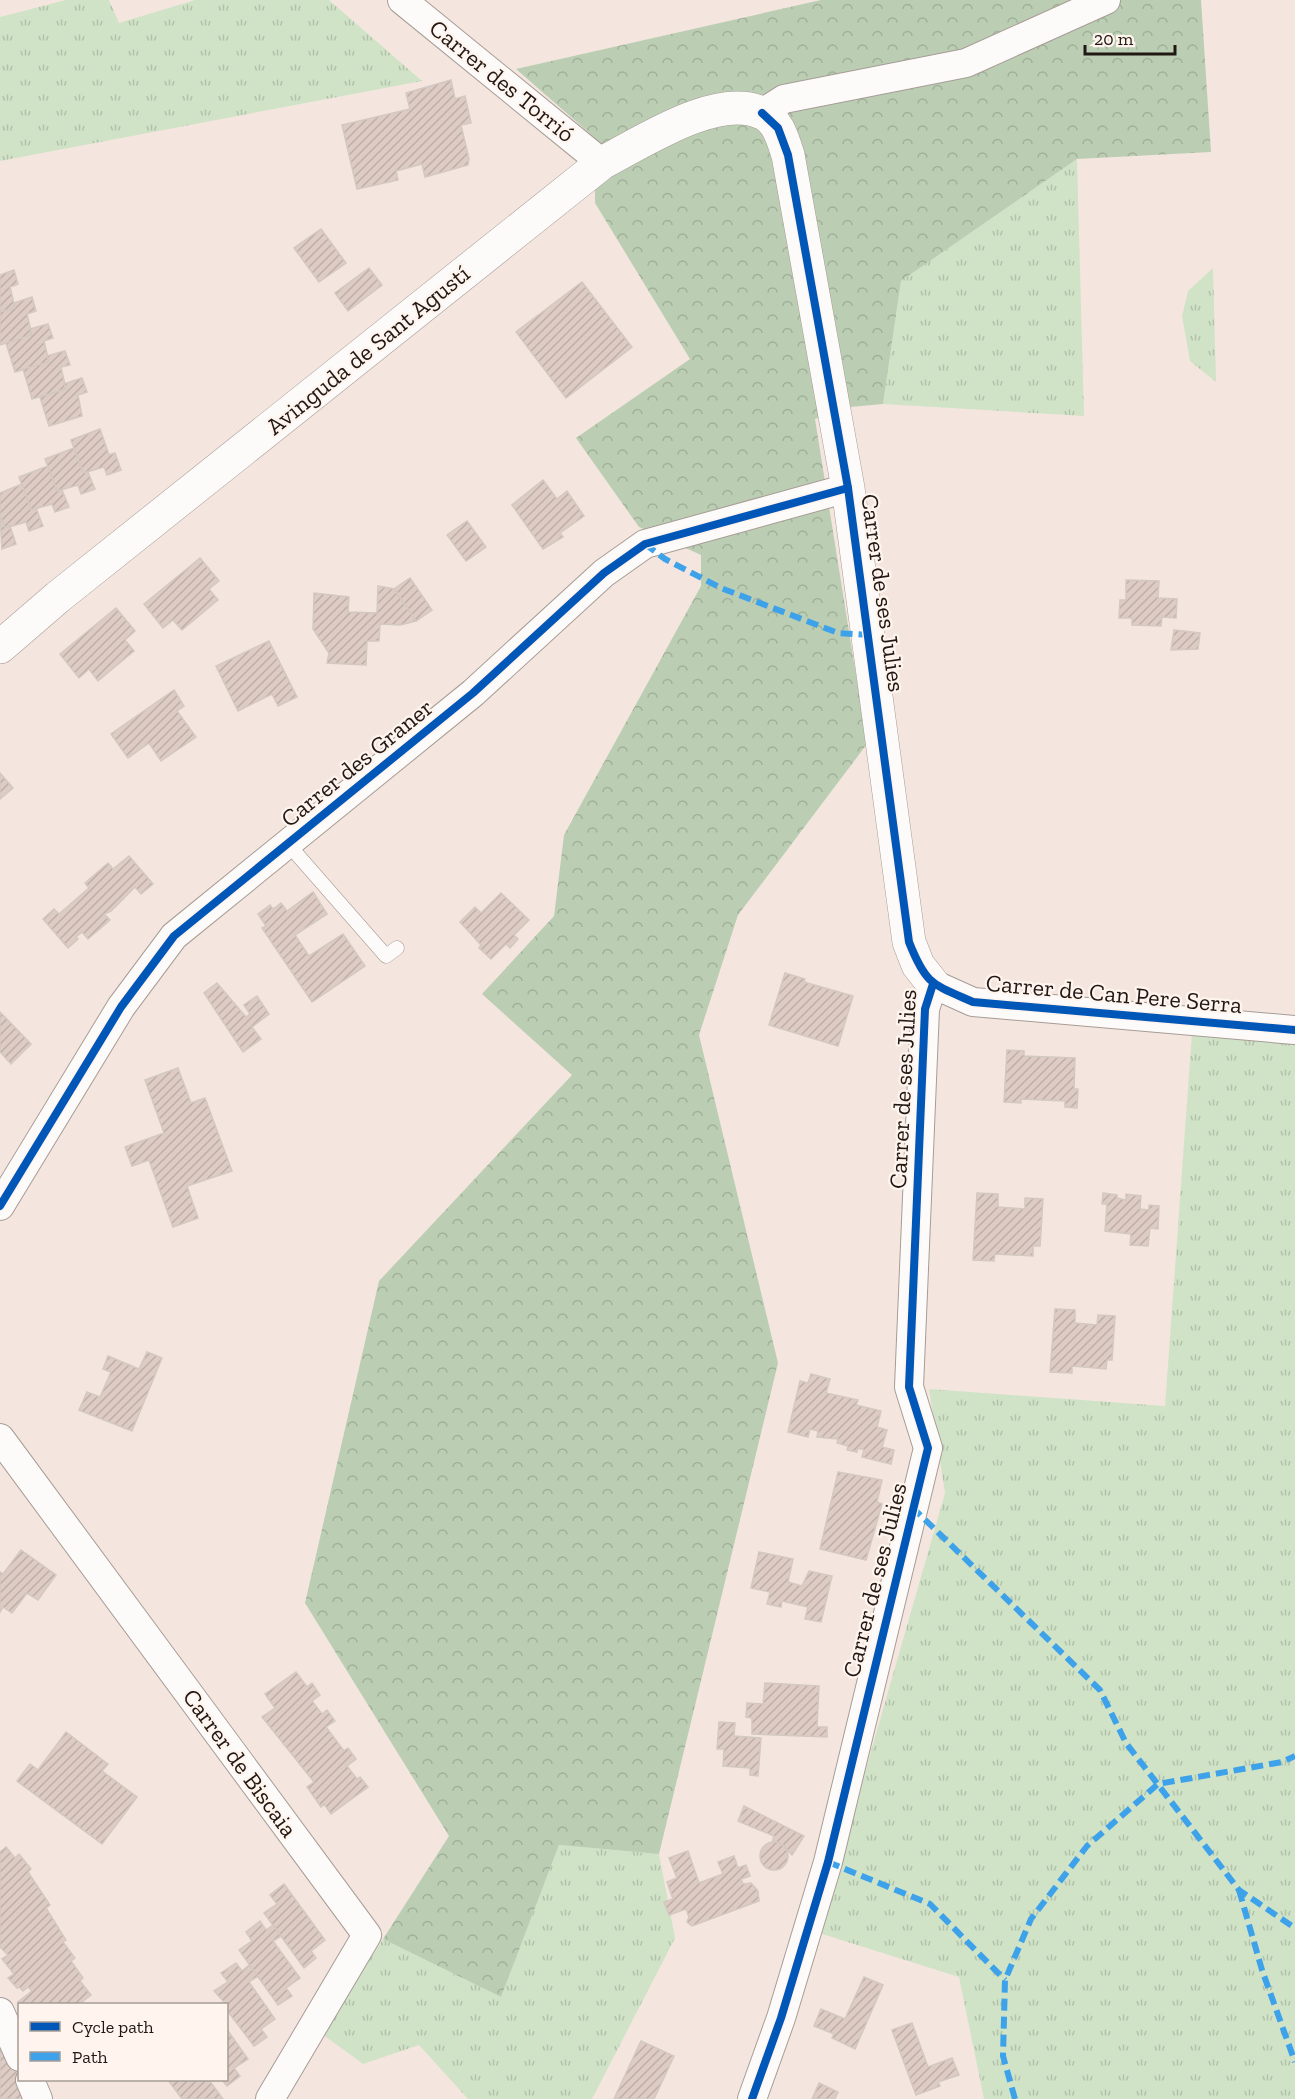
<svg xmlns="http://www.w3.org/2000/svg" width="1295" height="2099" font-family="'Zilla Slab',serif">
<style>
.grass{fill:url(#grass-tufts)}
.forest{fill:url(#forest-crowns)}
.building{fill:url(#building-hatch);stroke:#d3c8c2;stroke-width:1.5}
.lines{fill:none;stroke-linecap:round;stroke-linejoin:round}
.service-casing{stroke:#a79c96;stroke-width:15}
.minor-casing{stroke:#a79c96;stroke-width:30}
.tertiary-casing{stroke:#a79c96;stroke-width:34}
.service{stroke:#fdfbfa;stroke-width:14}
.minor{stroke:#fdfbfa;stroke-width:28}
.tertiary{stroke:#fdfbfa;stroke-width:33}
.quiet{stroke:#3ea2ea;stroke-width:6;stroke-dasharray:12 6;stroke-linecap:butt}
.cycleway-casing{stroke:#fff4ee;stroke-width:11}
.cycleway{stroke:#0057b8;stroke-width:8}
.labels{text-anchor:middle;stroke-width:4.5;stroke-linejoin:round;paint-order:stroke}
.street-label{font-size:24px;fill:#211813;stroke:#fff4ee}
</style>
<defs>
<pattern id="grass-tufts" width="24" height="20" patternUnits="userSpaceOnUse" patternTransform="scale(1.5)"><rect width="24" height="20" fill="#d0e3c7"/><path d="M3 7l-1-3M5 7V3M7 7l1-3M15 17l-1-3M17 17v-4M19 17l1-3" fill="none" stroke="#b2c2aa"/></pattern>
<pattern id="forest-crowns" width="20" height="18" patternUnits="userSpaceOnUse" patternTransform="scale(1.5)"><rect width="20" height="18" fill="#bbceb3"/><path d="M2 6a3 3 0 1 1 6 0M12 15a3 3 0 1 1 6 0" fill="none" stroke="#a0b099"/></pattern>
<pattern id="building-hatch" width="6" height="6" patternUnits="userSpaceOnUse" patternTransform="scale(1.5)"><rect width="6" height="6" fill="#deccc4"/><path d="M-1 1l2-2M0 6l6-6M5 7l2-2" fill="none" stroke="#beaea8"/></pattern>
</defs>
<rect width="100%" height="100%" fill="#f4e6de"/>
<g class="grass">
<path d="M66,0h43l10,23 76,-23h134l93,81 -422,80v-144z"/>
<path d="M1077,159l7,257 -201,-12 18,-123z"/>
<path d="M1213,268l3,114 -26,-21 -8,-45 6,-25z"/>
<path d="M1192,1033l103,10v1056h-311l-25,-122 -140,-44 126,-440 -16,-104 236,17z"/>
<path d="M559,1845l100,9 16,84 -83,161h-124l-49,-54 -56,19 -41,-30 61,-95 118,58z"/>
</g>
<path class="forest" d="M821,0h380l10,152 -134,7 -176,122 -18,123 -33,3 -35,12 52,325 -129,171 -39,120 79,328 -119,491 -100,-9 -58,152 -118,-58 66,-103 -144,-233 74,-322 193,-206 -90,-81 72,-78 10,-81 137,-249v-31l-62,-28 -63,-89 114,-79 -95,-156v-65l-79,-69z"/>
<g class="building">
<path d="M451,80l4,19 10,-3 6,27 -10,2 8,34 -1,6 -43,12 -3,-13 -26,7 2,9 -41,9 -15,-64 68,-16 -4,-16z"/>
<path d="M321,229l25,34 -27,19 -25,-34z"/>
<path d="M369,268l13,17 -34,26 -13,-18z"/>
<path d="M14,270l4,14 -8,3 5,21 -15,4v-37z"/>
<path d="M582,282l50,65 -66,51 -50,-66z"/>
<path d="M32,297l4,14 -9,3 5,21 -32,10v-33l15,-4 -1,-5z"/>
<path d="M48,324l5,14 -9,3 5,21 -34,10 -9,-29 26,-8 -2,-6z"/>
<path d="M65,351l5,14 -9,2 5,22 -34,10 -9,-30 26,-7 -2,-6z"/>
<path d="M82,378l5,14 -9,3 4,21 -33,10 -9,-29 26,-8 -2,-5z"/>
<path d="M100,429l9,26 6,-2 6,17 -14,5 -3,-8 -21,6 -12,-33z"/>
<path d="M74,448l9,25 5,-1 7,17 -14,5 -3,-9 -21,6 -12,-32z"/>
<path d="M48,466l9,25 5,-1 7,17 -14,5 -3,-8 -21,6 -12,-33z"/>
<path d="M543,480l14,19 10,-8 17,25 -24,17 3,4 -20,12 -31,-44z"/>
<path d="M22,484l9,26 5,-2 7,18 -14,5 -3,-9 -21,6 -5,-12v-23z"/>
<path d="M0,516l5,12 5,-2 6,18 -14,5z"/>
<path d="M467,521l19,26 -20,14 -19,-26z"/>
<path d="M200,558l19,23 -10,8 9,11 -36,30 -9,-10 -10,8 -19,-24z"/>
<path d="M410,578l22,32 -16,11 -22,-32z"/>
<path d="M1126,580l33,1 -1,17 19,1 -1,19 -14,-1 -1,9 -29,-1v-7h-13l1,-18h6z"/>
<path d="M378,586l16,3 22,32 -16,4 -20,-1 -1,17h-12l-1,24 -39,-2 2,-10 -16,-24 1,-36 35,4 -1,15 29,1z"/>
<path d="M116,608l19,23 -10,9 9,11 -36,30 -9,-12 -10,9 -19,-24z"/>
<path d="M1174,630l26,3 -2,16 -27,1z"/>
<path d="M269,641l28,56 -19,9 -6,-12 -34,17 -22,-45z"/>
<path d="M174,690l10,16 -7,5 19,26 -35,24 -12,-18 -21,15 -17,-24z"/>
<path d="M0,773l13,15 -13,11z"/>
<path d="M129,856l24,28 -12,10 -6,-7 -24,24 -7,3 6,6 -22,19 -6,-7 -6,5 2,2 -10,9 -25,-29 11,-10 5,5 30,-26 -4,-5 23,-20 5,6z"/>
<path d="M313,892l14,22 -32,21 14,21 34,-22 22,32 -53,36 -50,-74 4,-2 -8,-12 12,-9 3,4 8,-6 6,8z"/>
<path d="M501,893l28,27 -15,15 4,4 -8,9 -4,-4 -15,15 -12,-11 2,-3 -21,-23 15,-15 6,6z"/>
<path d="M785,973l20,6 -1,3 49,14 -15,50 -69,-21z"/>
<path d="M217,983l29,34 4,-3 -6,-9 13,-9 12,18 -17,13 9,12 -18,13 -39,-59z"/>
<path d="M0,1012l31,32 -20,20 -11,-12z"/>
<path d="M1007,1050l17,1v5l51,2 -1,31h4l-1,19 -12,-1v-6l-44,-2v4l-17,-1z"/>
<path d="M178,1068l13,35 14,-5 27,73 -45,15 11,32 -25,9 -24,-67 -17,6 -7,-19 39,-14 -19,-53z"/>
<path d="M977,1193l21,1v13l27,2v-11l18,1 -3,47h-7v10l-38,-2 -1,7 -21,-1z"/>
<path d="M1103,1193l14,2v3l9,2v-6l15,2 -1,13 9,1v-5l10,1 -1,23 -8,-1 -2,18 -18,-1 1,-11 -26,-3 2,-27h-5z"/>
<path d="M1055,1309l20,1v13l22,2 1,-10 17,1 -3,44h-5l-1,9 -34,-3v7l-22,-1z"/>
<path d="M147,1352l15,6 -30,73 -53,-21 8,-18 13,5 11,-25 -8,-3 5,-13 31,13z"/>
<path d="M811,1374l19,5 -4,14 32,7 -2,5 25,6 -4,16 10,3 -5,17 12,3 -3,14 -29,-7 2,-7 -6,-2 -1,4 -10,-2 1,-4 -11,-3 1,-4 -21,-2 1,-6 -8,-2 -2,8 -20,-5 12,-51 8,2z"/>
<path d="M838,1472l44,8 -5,22 5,2 -16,56 -46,-11z"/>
<path d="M21,1550l35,25 -18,25 -11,-7 -15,20 -9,-6 -3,5v-40l3,2z"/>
<path d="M759,1552l34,7 -5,23 14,4 7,-15 23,5 -11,46 -16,-3 3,-12 -26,-6 -1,6 -14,-3 3,-12 -19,-4z"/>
<path d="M296,1672l11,15 5,-4 8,12 -8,6 10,13 5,-4 8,11 -9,6 18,24 4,-3 8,11 -9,7 10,13 3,-2 8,10 -37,27 -7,-10 -3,3 -14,-20 7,-5 -52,-65 13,-9 -10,-14z"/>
<path d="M765,1683l54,3 -2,41h10v10l-75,-3v-16l-6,-1 1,-14 16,1z"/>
<path d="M719,1722l16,1 -1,13 27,2 -3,38 -8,-1v-7l-27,-2 1,-17h-7z"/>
<path d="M66,1732l42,32 -6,7 35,26 -35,47 -85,-63 13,-17 8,6z"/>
<path d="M744,1806l60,30 -12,19 -9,-10 -11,-2 2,-7 -36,-15z"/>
<circle cx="774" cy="1856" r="14"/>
<path d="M6,1847l9,11 4,-4 12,15 -3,3 22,33 -4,3 20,32 -3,2 12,16 -4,3 12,17 -3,3 11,14 -10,8 1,1 -62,1 -2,-3 14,-11 -4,-4 -5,4 -4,-4 -2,1 -9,-10 6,-4 -12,-15 6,-4 -8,-8v-95z"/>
<path d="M688,1851l11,32 24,-9 -5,-12 16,-6 4,12 8,-3 4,11 -9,3 2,5 8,-1 7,8 1,10 -67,25 -5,-4 2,-5 -3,-8 -17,6 -5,-13 9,-3 -6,-17 10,-4 -8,-20z"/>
<path d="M284,1884l41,56 -14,11 5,7 -12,10 -40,-55 13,-9 -7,-9z"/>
<path d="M260,1921l6,9 7,-5 8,11 -8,5 27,37 -14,10 6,8 -14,9 -39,-55 13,-9 -6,-9z"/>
<path d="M236,1963l6,8 7,-6 9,11 -9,6 26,37 -14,10 6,8 -13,9 -28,-37v-5l-12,-13 14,-9 -7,-9z"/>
<path d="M864,1977l19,8 -28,64 -23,-11 2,-4 -20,-8 7,-17 24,10z"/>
<path d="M912,2023l16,44 24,-9 7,17 -21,7 2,4 -24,9 -24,-65z"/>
<path d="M226,2028l22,31 -14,9 6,8 -13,10 -5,-6h4z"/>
<path d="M0,2037l21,45 8,17h-29z"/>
<path d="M641,2041l33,15 -20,43h-40z"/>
<path d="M168,2080h41l14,19h-41z"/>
<path d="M819,2083l19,9 -3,7h-23z"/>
</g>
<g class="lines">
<defs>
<path id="service" d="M288,844l98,112 11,-8"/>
<g id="minor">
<path d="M402,0l200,163"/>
<path d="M762,113l22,-14 182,-36 140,-63"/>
<path d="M0,1206l121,-199 53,-71 299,-243 131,-120 41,-29 203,-56"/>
<path d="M0,1438l367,497 -97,164"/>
<path d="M0,2012l20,45"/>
<path d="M30,2080l8,19"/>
<path d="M752,2099l29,-81 47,-156 100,-414 -19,-61 16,-378 8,-25 40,18 322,28"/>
</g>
<path id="tertiary" d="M0,647l58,-50 544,-434c39,-20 115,-71 160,-50 16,7 21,27 26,42l60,333 61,454 9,23 15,19"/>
</defs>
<use href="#service" class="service-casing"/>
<use href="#minor" class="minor-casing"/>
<use href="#tertiary" class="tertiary-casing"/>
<use href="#service" class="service"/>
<use href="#minor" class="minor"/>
<use href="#tertiary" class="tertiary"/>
<g class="quiet">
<path d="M645,544l20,15 56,29 117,45 32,2"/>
<path d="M912,1507l188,183 26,53 113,147 56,38"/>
<path d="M828,1862l102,42 75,76"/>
<path d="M1239,1890l23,80 33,92"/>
<path d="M1015,2099l-12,-43 2,-76 26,-61 56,-73 71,-62 124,-22 13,-6"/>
</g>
<defs>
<g id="cycleway">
<path d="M762,113l16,15 10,27 60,333 61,454c17,43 23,42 64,60l322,28"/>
<path d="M0,1206l121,-199 53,-71 299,-243 131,-120 41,-29 203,-56"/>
<path d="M752,2099l29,-81 47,-156 100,-414 -19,-61 16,-378 8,-25"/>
</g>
</defs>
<use href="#cycleway" class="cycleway-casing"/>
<use href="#cycleway" class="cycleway"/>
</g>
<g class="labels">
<g class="street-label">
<text transform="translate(502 81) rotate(39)" y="8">Carrer des Torrió</text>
<text transform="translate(368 350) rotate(-39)" y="8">Avinguda de Sant Agustí</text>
<text transform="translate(883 593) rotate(82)" y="8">Carrer de ses Julies</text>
<text transform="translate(357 763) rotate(-39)" y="8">Carrer des Graner</text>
<text transform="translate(1114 994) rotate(5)" y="8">Carrer de Can Pere Serra</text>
<text transform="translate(903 1089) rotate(-87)" y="8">Carrer de ses Julies</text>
<text transform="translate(875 1580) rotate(-76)" y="8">Carrer de ses Julies</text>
<text transform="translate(240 1763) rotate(54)" y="8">Carrer de Biscaia</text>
</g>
</g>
<rect x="18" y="2003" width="210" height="78" fill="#fff4ee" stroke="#a69c96" stroke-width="1.5"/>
<rect x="30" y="2022" width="30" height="9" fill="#0057b8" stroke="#a69c96" stroke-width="1.5"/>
<text x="72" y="2033" font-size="18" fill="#211813">Cycle path</text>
<rect x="30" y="2052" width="30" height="9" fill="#3ea2ea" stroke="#a69c96" stroke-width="1.5"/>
<text x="72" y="2063" font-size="18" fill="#211813">Path</text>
<path d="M1085 45v9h90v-9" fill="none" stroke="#211813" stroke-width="3"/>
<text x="1094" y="45" font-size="18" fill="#211813" stroke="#fff4ee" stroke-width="4.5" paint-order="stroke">20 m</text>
</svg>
